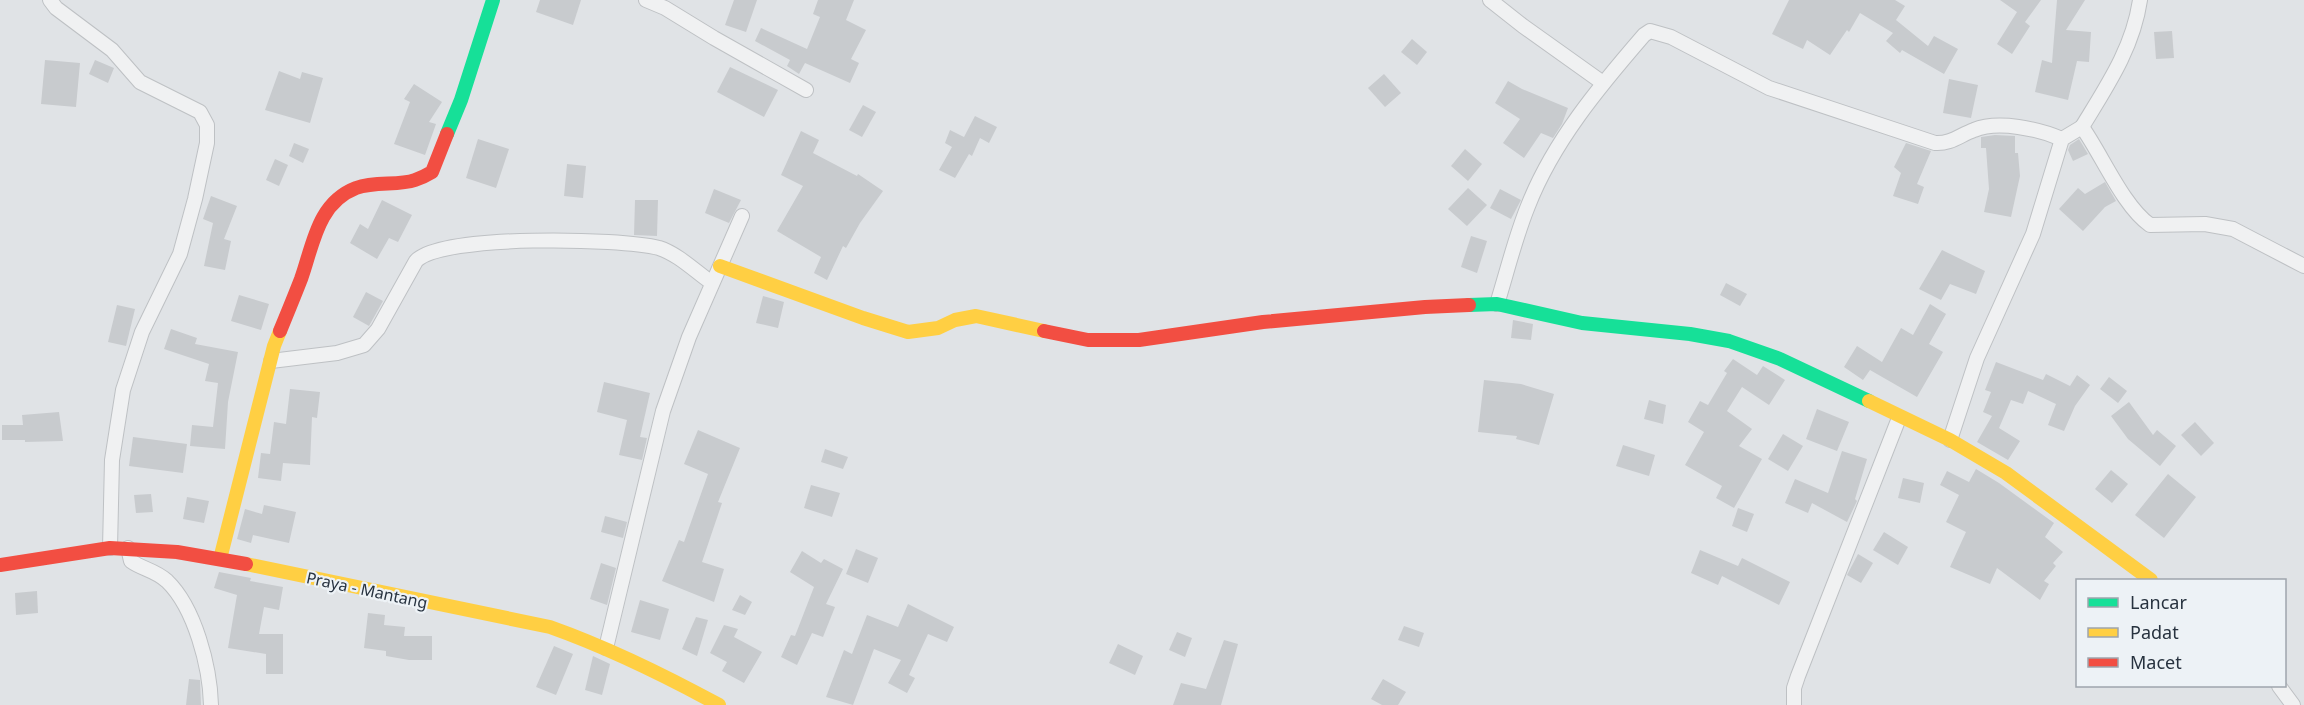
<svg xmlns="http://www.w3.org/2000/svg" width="2304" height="705" font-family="'Noto Sans',sans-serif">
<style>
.building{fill:#c8cbce}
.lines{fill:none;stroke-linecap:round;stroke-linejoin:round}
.street-casing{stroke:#bec1c4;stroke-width:16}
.street{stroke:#f0f1f2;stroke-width:14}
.fast{stroke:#16e098;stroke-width:14}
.slow{stroke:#ffcf43;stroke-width:14}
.jam{stroke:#f24e42;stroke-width:14}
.labels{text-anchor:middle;stroke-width:4.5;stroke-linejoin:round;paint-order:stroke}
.street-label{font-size:16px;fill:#27323f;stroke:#edf2f6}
</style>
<rect width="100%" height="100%" fill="#e0e3e6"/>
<g class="building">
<path d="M540,0h41l-8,25 -37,-13z"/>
<path d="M734,0h23l-11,32 -21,-7z"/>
<path d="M818,0h36l-8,20 20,10 -15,29 8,4 -9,20 -45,-20 -6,11 -12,-8 3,-6 -35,-19 6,-13 46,21 13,-32 -7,-3z"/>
<path d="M1789,0h106l10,6 -9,14 32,26 6,-10 24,13 -14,25 -42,-24 -2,3 -14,-12 7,-8 -33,-20 -11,19 -2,-2 -17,25 -23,-15 -4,9 -31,-15z"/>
<path d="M2000,0h41l-16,22 5,4 -18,28 -15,-10 20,-32z"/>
<path d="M2057,0h28l-19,30 25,2 -2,30 -12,-1 -9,39 -33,-8 7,-32 10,3z"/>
<path d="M2172,31l2,27 -18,1 -2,-27z"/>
<path d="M1412,39l15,13 -10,13 -16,-13z"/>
<path d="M45,60l35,3 -4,44 -35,-3z"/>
<path d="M95,60l19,8 -6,15 -19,-9z"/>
<path d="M730,67l48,23 -14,27 -47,-25z"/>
<path d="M279,71l21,8 2,-7 21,6 -13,45 -45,-13z"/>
<path d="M1384,74l17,19 -16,14 -17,-19z"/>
<path d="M1949,79l29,6 -7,33 -28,-5z"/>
<path d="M1508,81l14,8 46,19 -6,16 -9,14 -12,-5 -17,25 -21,-15 17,-24 -25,-16z"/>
<path d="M414,84l28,18 -13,20 7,2 -11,31 -31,-11 16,-42 -6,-3z"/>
<path d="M863,105l13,7 -14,25 -13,-7z"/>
<path d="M975,116l22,11 -8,16 -9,-5 -8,18 -3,-2 -14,24 -16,-8 13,-23 -7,-4 5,-13 14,7z"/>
<path d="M801,131l18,9 -6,13 44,23 1,-2 25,17 -23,32 -14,25 -3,-2 -16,34 -13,-7 7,-16 -44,-26 26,-45 -22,-11z"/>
<path d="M1995,135l20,1v17h3l2,23 -9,41 -27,-5 5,-23 -3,-41h-5v-11z"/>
<path d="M478,139l31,10 -13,39 -30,-10z"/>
<path d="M2079,139l9,15 -15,7 -5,-11 2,-5z"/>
<path d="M294,143l15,6 -6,14 -14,-7z"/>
<path d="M1906,143l25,8 -14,33 7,3 -6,17 -25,-8 8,-23 -7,-6z"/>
<path d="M1465,149l17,15 -14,17 -17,-15z"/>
<path d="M275,159l13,6 -9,21 -13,-6z"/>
<path d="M567,164l19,2 -3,32 -19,-2z"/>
<path d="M2105,182l11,19 -11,6 -22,24 -24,-22 19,-21 7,6z"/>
<path d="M1468,188l19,17 -20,21 -19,-17z"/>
<path d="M714,189l27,11 -12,23 -24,-10z"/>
<path d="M1500,189l21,11 -10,19 -21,-11z"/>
<path d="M211,196l26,10 -13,33 7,2 -6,29 -21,-4 9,-43 -10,-4z"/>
<path d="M382,200l30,15 -14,27 -9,-4 -12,21 -27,-16 10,-19 8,5z"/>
<path d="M635,200h23l-1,36 -23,-1z"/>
<path d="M1471,236l16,5 -10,32 -16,-6z"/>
<path d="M1942,250l43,21 -9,23 -26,-10 -9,16 -22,-11z"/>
<path d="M1726,283l21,11 -7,12 -20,-11z"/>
<path d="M366,292l17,9 -14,25 -16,-9z"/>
<path d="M239,295l30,9 -8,26 -30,-9z"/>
<path d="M763,296l21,6 -6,26 -22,-5z"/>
<path d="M1930,304l16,10 -17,30 14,8 -26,45 -47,-27 -7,10 -19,-13 13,-21 25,16 19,-34 12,7z"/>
<path d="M117,305l18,4 -9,37 -18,-4z"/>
<path d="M1513,320l20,4 -2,16 -20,-2z"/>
<path d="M171,329l26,9 -2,6 43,8 -10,50 -3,47 -35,-3 2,-21 21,2 5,-44 -13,-2 4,-17 -45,-15z"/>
<path d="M1733,359l24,16 6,-9 22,14 -16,25 -27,-18 -15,24 25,18 -13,17 23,13 -28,49 -18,-10 6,-12 -37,-21 19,-33 -16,-10 12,-21 8,4 19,-32 -3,-2z"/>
<path d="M1996,362l47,18 3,-6 24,12 7,-11 13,10 -15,21 -11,25 -16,-6 8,-21 -28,-13 -5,13 -12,-4 -12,28 21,13 -12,19 -31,-18 15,-26 -9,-4 8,-20 -6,-2z"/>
<path d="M2109,377l18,14 -9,12 -18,-14z"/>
<path d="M1484,380l37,4 33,10 -15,51 -23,-6 1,-3 -39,-4z"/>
<path d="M604,382l46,11 -10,44 7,1 -5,22 -23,-5 8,-35 -30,-8z"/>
<path d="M290,389l30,3 -3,26 -5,-1 -2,48 -27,-2 -2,18 -23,-3 3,-25 9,1 4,-32 12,2z"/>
<path d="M1649,400l17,5 -3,19 -19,-5z"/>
<path d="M2129,402l24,33 4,-5 19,16 -16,20 -32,-27 -17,-23z"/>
<path d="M1817,409l32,13 -12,29 -31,-12z"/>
<path d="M59,412l4,29 -38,1v-2h-23v-15h21l-1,-10z"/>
<path d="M2195,422l19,21 -13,13 -20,-21z"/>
<path d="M698,430l42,18 -22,54 4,1 -20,59 22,7 -10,33 -52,-21 17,-41 5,2 24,-68 -24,-10z"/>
<path d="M1783,434l20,12 -15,25 -20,-12z"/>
<path d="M133,437l54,7 -4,29 -54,-7z"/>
<path d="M1623,445l32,10 -6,21 -33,-10z"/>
<path d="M825,449l23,8 -5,12 -22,-7z"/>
<path d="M1842,451l25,8 -12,40 2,2 -10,21 -35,-19 -4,10 -23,-10 10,-24 33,14z"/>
<path d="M1976,469l23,14 55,40 -9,14 18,15 -10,11 3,3 -12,15 5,3 -9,16 -43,-32 -7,16 -40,-17 16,-35 -20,-10 13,-27 -19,-10 7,-14 22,11z"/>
<path d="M2111,470l17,14 -16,19 -17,-14z"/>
<path d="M2168,474l28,23 -32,41 -29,-23z"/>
<path d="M1903,478l21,5 -4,20 -22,-5z"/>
<path d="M811,485l29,8 -8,24 -28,-9z"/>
<path d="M151,494l2,18 -17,1 -2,-18z"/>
<path d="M187,497l22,4 -5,22 -21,-4z"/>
<path d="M264,505l32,7 -7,31 -36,-8 -2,8 -14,-4 8,-30 17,5z"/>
<path d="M1738,508l16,6 -7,18 -15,-6z"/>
<path d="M605,516l22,6 -4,16 -22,-6z"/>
<path d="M1884,532l24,15 -10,18 -25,-15z"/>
<path d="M856,549l22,9 -10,25 -22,-9z"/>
<path d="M1700,550l38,16 4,-8 48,24 -11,23 -57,-29 -4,9 -27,-12z"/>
<path d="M802,551l19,12 3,-4 19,10 -17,35 9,3 -12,30 -11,-4 -15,32 -16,-8 10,-22 4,1 19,-49 -24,-15z"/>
<path d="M1858,554l15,9 -12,20 -14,-8z"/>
<path d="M601,563l15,5 -9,37 -17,-6z"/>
<path d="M219,572l32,6 -1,3 33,6 -4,23 -15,-3 -5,27h24v40h-17v-20l-38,-6 9,-53 -23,-7z"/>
<path d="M37,591l1,22 -22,2 -1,-22z"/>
<path d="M740,595l12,7 -7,13 -13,-5z"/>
<path d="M640,600l29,9 -9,31 -29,-8z"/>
<path d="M908,604l46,23 -7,15 -19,-8 -19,41 6,3 -8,15 -19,-10 13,-23 -27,-11 -21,56 -27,-8 18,-47 8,4 15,-39 31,12z"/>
<path d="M368,613l17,2 -1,10 21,2 -1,9h28v24h-23l-23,-4v-5l-22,-3z"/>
<path d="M696,617l12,3 -11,36 -15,-7z"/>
<path d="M724,625l14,4 -4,8 28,15 -18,31 -22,-12 5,-9 -17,-9z"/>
<path d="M1404,626l20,7 -5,14 -21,-7z"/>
<path d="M1177,632l15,6 -7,19 -16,-7z"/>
<path d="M1224,640l14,4 -17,61h-48l8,-22 25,6z"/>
<path d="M1118,644l25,12 -8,19 -26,-12z"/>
<path d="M554,646l19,8 -17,41 -20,-8z"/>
<path d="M593,656l17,8 -8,31 -17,-5z"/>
<path d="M189,679l11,1 1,25h-15z"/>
<path d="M1383,679l23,13 -8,13h-16l-11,-6z"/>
</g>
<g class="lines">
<defs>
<g id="street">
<path d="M50,0l6,8 56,42 28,32 60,30 7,13v18l-12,56 -15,55 -38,78 -19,58 -11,70 -2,88"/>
<path d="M646,0l19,8 49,30 92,52"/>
<path d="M1490,0l33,26 80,57"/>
<path d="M2082,127c25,-41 51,-79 58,-127"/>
<path d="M1497,304c10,-32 18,-66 31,-98 25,-64 71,-119 116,-171l6,-4 21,6 98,51 166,55c16,1 25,-8 39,-13 24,-10 65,-1 88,9"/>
<path d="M271,361l66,-8 27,-8 14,-16 38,-68c26,-27 204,-23 243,-13 19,6 37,24 53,35"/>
<path d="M1950,440l27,-82 56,-124 29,-95 20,-12c20,28 41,79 68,98l55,-1 28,5 71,37"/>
<path d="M128,548l3,13c11,8 24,9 36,20 28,27 43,86 44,124"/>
<path d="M606,648l57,-237 26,-74 53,-121"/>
<path d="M2279,686l14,19"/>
<path d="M1794,705v-17l4,-12 101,-258"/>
</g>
</defs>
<use href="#street" class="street-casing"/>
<use href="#street" class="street"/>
<g class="fast">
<path d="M447,134l14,-34 32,-100"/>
<path d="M1469,305l28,-1 85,19 108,11 39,7 51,18 89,42"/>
</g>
<g class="slow">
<path d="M720,266l143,52 45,14 30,-4 17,-8 21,-4 68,15"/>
<path d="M1869,401l81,39 56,33 145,107"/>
<path d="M220,559l54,-213 6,-15"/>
<path d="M246,564l304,63c59,21 114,48 169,78"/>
</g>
<g class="jam">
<path d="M280,331c7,-17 14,-34 21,-52 12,-33 16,-76 55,-91 20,-7 42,-2 59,-8 6,-2 12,-5 17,-8l15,-38"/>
<path d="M1044,331l44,9h51l124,-18 162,-15 44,-2"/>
<path d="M0,565l110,-17 67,4 69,12"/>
</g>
</g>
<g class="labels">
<g class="street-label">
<text transform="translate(367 590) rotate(12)" y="6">Praya - Mantang</text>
</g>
</g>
<rect x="2076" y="579" width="210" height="108" fill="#edf2f6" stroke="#9ea5ad" stroke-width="1.5"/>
<rect x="2088" y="598" width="30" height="9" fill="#16e098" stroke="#9ea5ad" stroke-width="1.5"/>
<text x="2130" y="609" font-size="18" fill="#27323f">Lancar</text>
<rect x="2088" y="628" width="30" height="9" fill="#ffcf43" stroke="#9ea5ad" stroke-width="1.5"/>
<text x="2130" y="639" font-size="18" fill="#27323f">Padat</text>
<rect x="2088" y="658" width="30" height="9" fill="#f24e42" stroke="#9ea5ad" stroke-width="1.5"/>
<text x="2130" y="669" font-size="18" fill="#27323f">Macet</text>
</svg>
